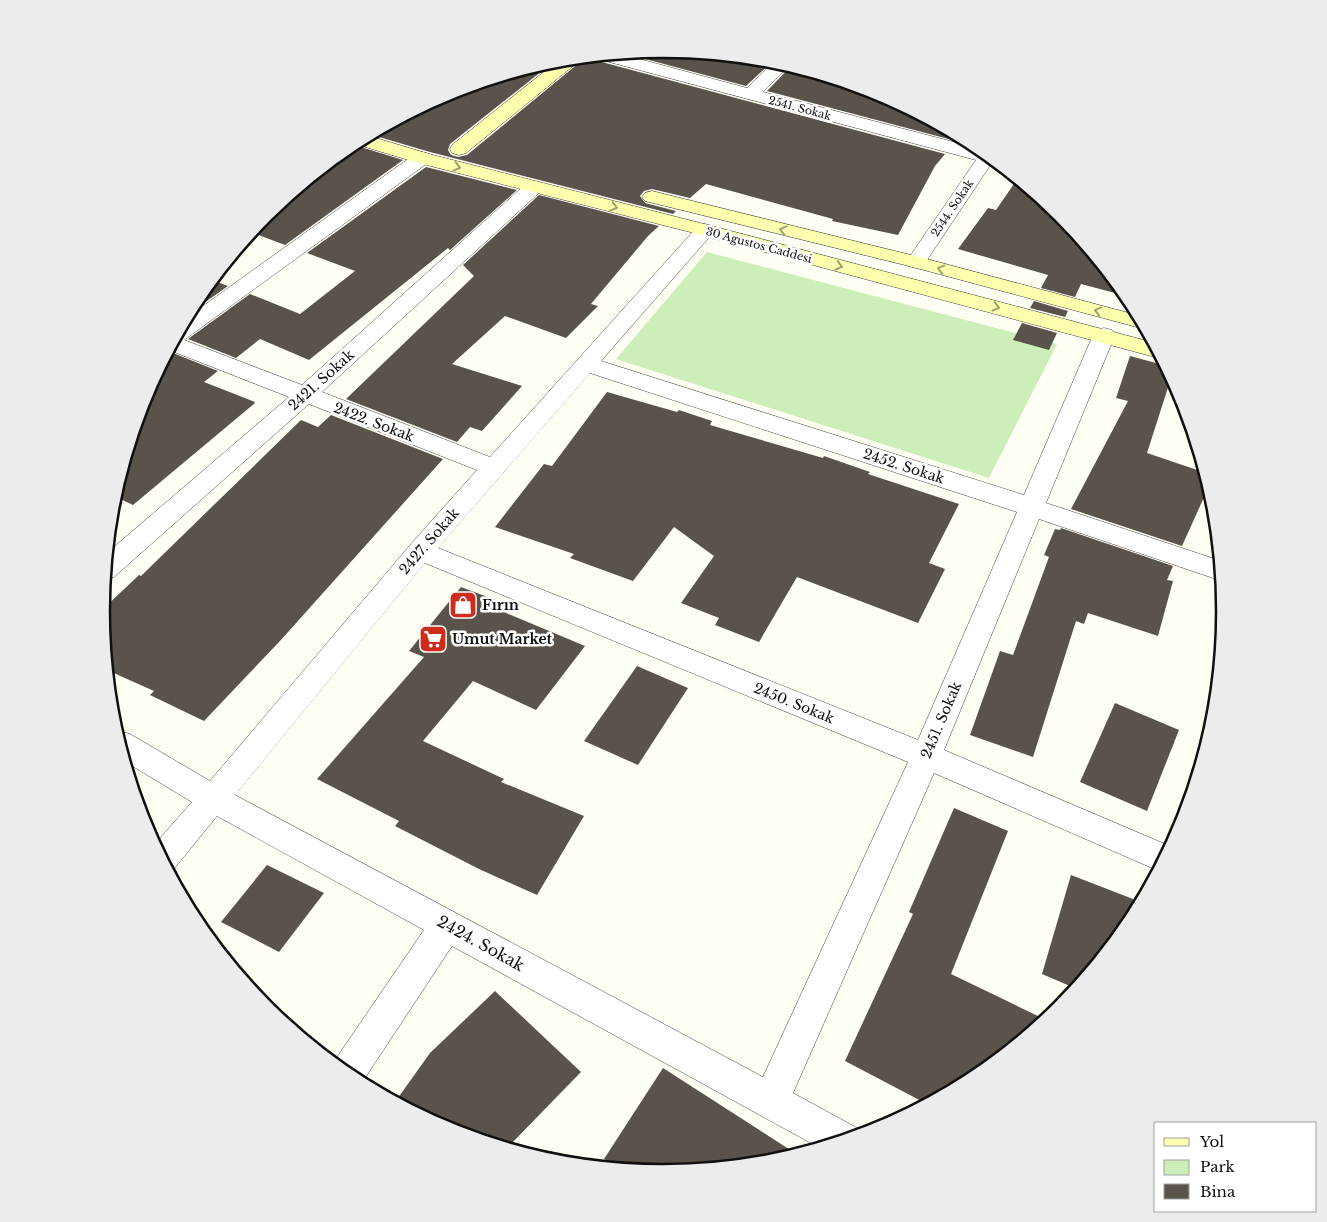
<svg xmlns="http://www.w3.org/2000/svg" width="1327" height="1222" font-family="'Libre Baskerville',serif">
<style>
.green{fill:#cceeb8}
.building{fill:#5a534b}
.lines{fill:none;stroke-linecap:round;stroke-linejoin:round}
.street-casing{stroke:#434343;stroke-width:1}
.secondary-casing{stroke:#323232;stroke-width:1}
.street{fill:#fff;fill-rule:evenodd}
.secondary{fill:#fcffae;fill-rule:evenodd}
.oneway{stroke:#9e9f6f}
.labels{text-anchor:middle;stroke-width:5;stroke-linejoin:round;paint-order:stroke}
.far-street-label{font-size:11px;fill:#101010;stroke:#fff}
.street-label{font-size:14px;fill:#101010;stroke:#fff}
.poi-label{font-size:14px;font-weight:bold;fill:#101010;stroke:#fff;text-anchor:start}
.near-street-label{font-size:16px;fill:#101010;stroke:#fff}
.rim{fill:none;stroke:#101010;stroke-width:2.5}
</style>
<rect width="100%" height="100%" fill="#fffef3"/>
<path class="green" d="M707,252l350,92 -68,134 -373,-119z"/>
<g class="building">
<path d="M664,49l109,11h1l-28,26 -123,-33z"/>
<path d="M594,56l4,5 347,93 -10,12 -37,69 -66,-14 1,-2 -127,-35 -16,14 -38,-9 -8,2 -4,5 5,7 31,8 -3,3 -243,-62 -61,-18 80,-43 108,-32 -107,85 -2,6 3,5 7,2 9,-2 112,-92 3,-6z"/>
<path d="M792,65l87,27 82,44 -5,5 -189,-50z"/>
<path d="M351,144l52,16 -118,85 -34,-13 15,-19z"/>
<path d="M426,167l91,23 -67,60 -2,-2 -139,112 -49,-21 -24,19 -48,-19 62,-45 50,20 55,-43 -48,-18z"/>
<path d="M1018,178l43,36 69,83 -49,-13 -6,13 -34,-9 7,-13 -90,-26 30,-41 8,2z"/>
<path d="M539,195l120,31 -11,10 -57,68 7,2 -32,32 -61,-22 -53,48 70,22 -40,45 -12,-4 -13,15 -111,-43 128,-123 -11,-11z"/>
<path d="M212,280l16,6 -41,29 9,-17z"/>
<path d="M1034,301l34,10 -3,6 -35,-9z"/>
<path d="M1022,323l35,10 -8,17 -36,-10z"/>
<path d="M168,351l50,20 -14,11 51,20 -1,1h1l-122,102 -19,-9 30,-100z"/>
<path d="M1130,356l37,10 5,9 -25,78 59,20 4,11 -28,62 -111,-37 57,-108 -12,-3z"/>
<path d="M607,392l70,20 2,-2 33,11 -2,4 113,33 1,-2 46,16 -2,2 91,30 -30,59 16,6 -27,54 -121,-46 -38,65 -44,-17 4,-7 -38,-15 33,-47 -40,-29 -41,54 -63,-23 4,-4 -79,-27 49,-63 8,2z"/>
<path d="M331,415l112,44 -163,182 -76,80 -54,-26 4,-4 -47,-21 -6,-59 38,-36 2,1 160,-156 17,7z"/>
<path d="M1061,528l112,38 -6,14 6,1 -15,55 -70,-23 -4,11 -8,-3 -43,136 -63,-22 30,-84 13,4 36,-98 -5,-2 11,-26 5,1z"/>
<path d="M461,587l50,19 -5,7 79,33 -49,64 -63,-29 -50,60 81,38 -3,3 83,34 -47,79 -58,-26 -84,-43 4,-5 -82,-42 107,-122 -15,-6z"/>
<path d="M637,666l51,22 -50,77 -54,-24z"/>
<path d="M1115,703l64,27 -32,81 -67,-29z"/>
<path d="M954,808l54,23 -57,143 87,42 -6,16 -56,47 -49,25 -82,-43 68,-147 -4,-2z"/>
<path d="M267,865l57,28 -45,59 -58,-30z"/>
<path d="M1071,875l62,24 -8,31 -48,59 -35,-15z"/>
<path d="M495,991l86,81 -74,76 -59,-18 -53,-28 35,-49z"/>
<path d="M663,1068l135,87 -25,7 -110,11 -44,-4 -15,-10z"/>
</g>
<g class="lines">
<defs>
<g id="street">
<path d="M617,53l130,35 29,-28 14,5 -27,27 221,58 17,15 -10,-1 -68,102 -7,2 -7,-2 -3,-4 70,-102 -378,-101 -2,-4z"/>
<path d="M422,152l7,2 2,4 -2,4 -245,178 118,45 225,-202 7,-2 7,2 3,4 -3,4 -219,201 168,65 208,-231 7,-2 7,2 3,4 -3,4 -111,127 423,134 69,-160 3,-5 8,-2 8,2 3,5 -69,168 175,58 1,20 -183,-62 -95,231 228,97 -13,24 -225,-98 -141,320 64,35 4,8 -41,12 -368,-202 -91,138 -10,-6 -18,-15 91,-133 -207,-114 -44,54 -4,2 -15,-27 38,-43 -68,-41 -9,-29 4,-1 11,3 80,47 201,-237 66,-74 -168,-66 -195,173 -10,3 3,-27 182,-156 -120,-47 16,-31 230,-165zM590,373l427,139 -99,228 -480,-192zM425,563l483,199 -145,315 -528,-282z"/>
</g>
<g id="secondary">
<path d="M580,57l-2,5 -112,91 -7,2 -7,-2 -2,-4 2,-4 108,-86z"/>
<path d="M366,135l63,19 283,72 443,117 7,14 -11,-1 -453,-122 -283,-72 -63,-19z"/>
<path d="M652,191l271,67 217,58 8,14 -239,-64 -264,-65 -3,-4 3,-4z"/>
</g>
</defs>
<use href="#street" class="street-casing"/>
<use href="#secondary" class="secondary-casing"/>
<use href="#street" class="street"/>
<use href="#secondary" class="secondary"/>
</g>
<defs><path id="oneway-chevron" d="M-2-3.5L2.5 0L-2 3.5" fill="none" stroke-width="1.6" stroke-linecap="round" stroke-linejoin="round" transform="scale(1.25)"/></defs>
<g class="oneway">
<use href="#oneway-chevron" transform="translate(457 167) rotate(14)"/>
<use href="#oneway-chevron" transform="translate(614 207) rotate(14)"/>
<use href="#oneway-chevron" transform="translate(783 230) rotate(-166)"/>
<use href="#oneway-chevron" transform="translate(839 266) rotate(15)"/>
<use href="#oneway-chevron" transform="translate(941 269) rotate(-165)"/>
<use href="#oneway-chevron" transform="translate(996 307) rotate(15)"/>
<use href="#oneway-chevron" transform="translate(1098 311) rotate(-165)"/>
</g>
<defs>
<symbol id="shop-square" viewBox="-11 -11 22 22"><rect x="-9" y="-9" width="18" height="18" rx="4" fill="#ce2c1b" stroke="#fff"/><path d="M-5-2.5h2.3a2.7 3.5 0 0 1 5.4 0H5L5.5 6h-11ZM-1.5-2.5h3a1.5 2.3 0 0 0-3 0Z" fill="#fff"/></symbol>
<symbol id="supermarket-square" viewBox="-11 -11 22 22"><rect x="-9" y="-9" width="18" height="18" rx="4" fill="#ce2c1b" stroke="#fff"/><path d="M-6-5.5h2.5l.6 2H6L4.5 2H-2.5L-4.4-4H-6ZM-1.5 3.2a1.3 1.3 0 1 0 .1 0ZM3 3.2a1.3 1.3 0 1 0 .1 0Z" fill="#fff"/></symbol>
</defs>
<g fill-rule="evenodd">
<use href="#shop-square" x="447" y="589" width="32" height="32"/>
<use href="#supermarket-square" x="417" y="623" width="32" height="32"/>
</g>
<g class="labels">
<g class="far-street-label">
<text transform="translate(800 108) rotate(15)" y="4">2541. Sokak</text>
<text transform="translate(952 208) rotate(-56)" y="4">2544. Sokak</text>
<text transform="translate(759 245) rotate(15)" y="4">30 Agustos Caddesi</text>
</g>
<g class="street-label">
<text transform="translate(321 380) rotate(-42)" y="5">2421. Sokak</text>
<text transform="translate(374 422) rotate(21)" y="5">2422. Sokak</text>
<text transform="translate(904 466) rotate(18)" y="5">2452. Sokak</text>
<text transform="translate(429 541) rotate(-49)" y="5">2427. Sokak</text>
<text transform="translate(794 703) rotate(22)" y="5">2450. Sokak</text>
<text transform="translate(941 720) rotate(-67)" y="5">2451. Sokak</text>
</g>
<g class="poi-label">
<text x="482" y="610">Fırın</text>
<text x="452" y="644">Umut Market</text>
</g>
<g class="near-street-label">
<text transform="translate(481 943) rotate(29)" y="6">2424. Sokak</text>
</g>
</g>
<path d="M0 0H1327V1222H0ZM110 611a553 553 0 1 1 1106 0a553 553 0 1 1-1106 0Z" fill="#ececec" fill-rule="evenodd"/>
<path class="rim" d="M110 611a553 553 0 1 1 1106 0a553 553 0 1 1-1106 0Z"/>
<rect x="1154" y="1122" width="162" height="90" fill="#ffffff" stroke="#9f9f9f"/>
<rect x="1164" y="1138" width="25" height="8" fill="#fcffae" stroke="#9f9f9f"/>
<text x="1200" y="1147" font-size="15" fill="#101010">Yol</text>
<rect x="1164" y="1160" width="25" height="15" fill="#cceeb8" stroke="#9f9f9f"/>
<text x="1200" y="1172" font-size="15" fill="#101010">Park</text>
<rect x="1164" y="1184" width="25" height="15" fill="#5a534b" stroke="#9f9f9f"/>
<text x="1200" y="1197" font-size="15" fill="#101010">Bina</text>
</svg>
